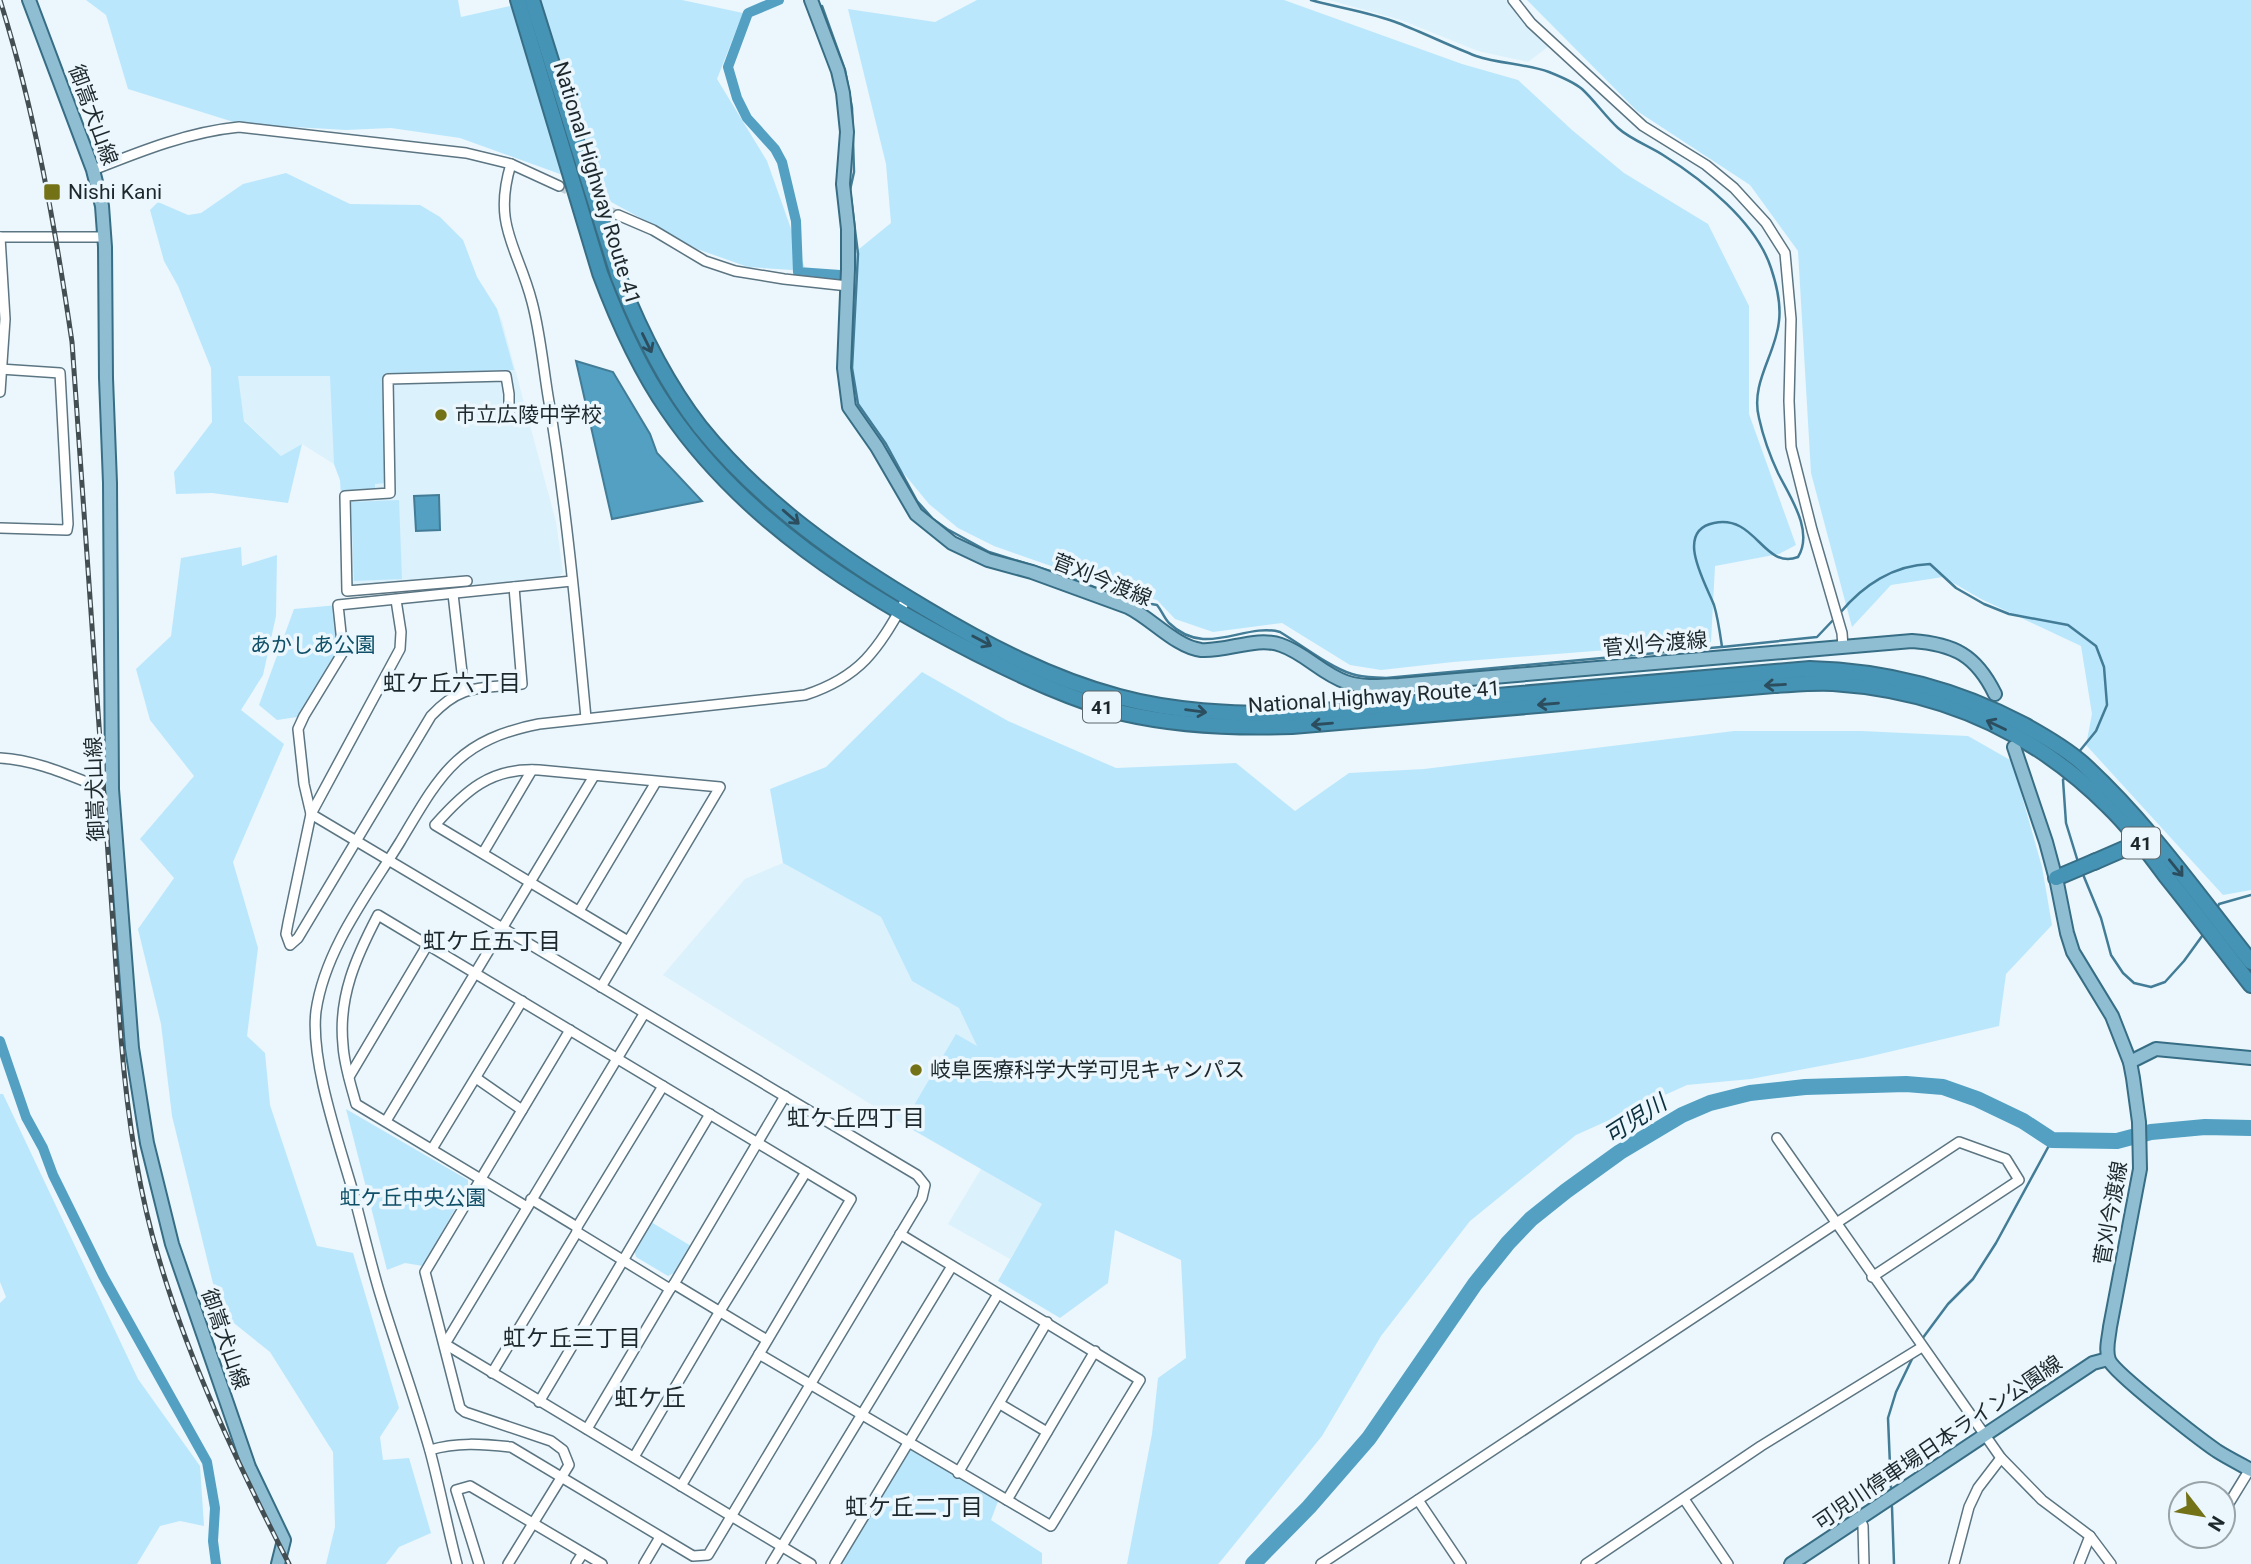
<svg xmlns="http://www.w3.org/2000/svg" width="2251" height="1564" font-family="Roboto,'Noto Sans JP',sans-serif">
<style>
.built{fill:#dbf1fc}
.green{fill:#bbe7fd}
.water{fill:#53a0c3;stroke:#437c96;stroke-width:2}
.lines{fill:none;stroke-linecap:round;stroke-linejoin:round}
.stream{stroke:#437c96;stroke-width:2.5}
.canal{stroke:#53a0c3;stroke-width:10}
.river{stroke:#53a0c3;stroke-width:16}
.minor-tunnel{stroke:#c2ced3;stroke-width:9;stroke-dasharray:9 4.5;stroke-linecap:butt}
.minor-casing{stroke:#5c7582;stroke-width:12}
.major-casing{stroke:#376e85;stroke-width:16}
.highway-casing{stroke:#376e85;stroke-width:18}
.minor{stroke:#fff;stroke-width:9}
.major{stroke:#8fbed3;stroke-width:12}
.highway{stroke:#4593b5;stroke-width:14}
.rail-casing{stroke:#434e53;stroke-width:5}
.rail{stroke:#ebf7fc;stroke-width:2.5;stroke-dasharray:8;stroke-linecap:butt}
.oneway{stroke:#2b4d5d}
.poi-dot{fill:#747216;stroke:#ebf7fc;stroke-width:2.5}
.labels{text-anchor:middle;stroke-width:7;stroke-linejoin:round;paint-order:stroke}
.shield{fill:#ebf7fc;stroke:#5b666b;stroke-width:2}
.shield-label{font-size:19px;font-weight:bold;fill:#1d282d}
.street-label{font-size:21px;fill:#1d282d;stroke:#ebf7fc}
.poi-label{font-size:21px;fill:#1d282d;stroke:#ebf7fc;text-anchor:start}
.park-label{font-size:21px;fill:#0f4f68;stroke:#ebf7fc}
.neighbourhood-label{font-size:23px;fill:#1d282d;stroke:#ebf7fc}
.water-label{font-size:23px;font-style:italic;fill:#0b2f3e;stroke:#ebf7fc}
.quarter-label{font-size:24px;fill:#1d282d;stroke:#ebf7fc}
</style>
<rect width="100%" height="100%" fill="#ebf7fc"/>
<g class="built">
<path d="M1329,0h184l40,43 -25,19 -50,-11 -77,-31z"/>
<path d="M463,240l14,37 20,32 5,12 54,201 7,50 -5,6 -214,18 -4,-116 -6,-16 -32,-20 -21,12 -37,-36 -7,-44z"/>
<path d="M783,863l98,54 31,64 48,27 17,38 29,137 37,21 -33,55 -62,-35 33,-55 -72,-41 -246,-153 82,-96z"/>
</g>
<g class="green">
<path d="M86,0h372l3,17 76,-17h145l61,13 -26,66 50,82 39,110 -58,-4 -51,-18 -137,-75 -100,-36 -69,-10 -45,2 -106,-6 -112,-35 -22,-74z"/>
<path d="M977,0h307l178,64 56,16 54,50 52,43 84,51 41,82v108l47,131 -17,9 -64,12 -4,76 -258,20 -72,8 -31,-5 -68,-42 -69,9 -38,-13 -18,-19 -32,-8 -131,-46 -36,-18 -29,-24 -80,-97 -1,-149 43,-35 -5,-59 -38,-155 87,13z"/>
<path d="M1527,0h724v890l-28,5 -137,-150 6,-31 -11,-68 -100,-47 -38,-22 -52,8 -39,42 -41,-154 -13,-222 -48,-66 -113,-74z"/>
<path d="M286,173l64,31 70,1 20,12 23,23 14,37 20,32 17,61 -130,4 2,109 -11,1v6l-34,2 -1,-12 -6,-16 -4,-88h-92l6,45 37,35 21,-12 -14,59 -76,-10 -36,1 -2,-22 38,-50 -1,-54 -33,-82 -14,-25 -14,-51 8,-8 30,13 13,-2 42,-29z"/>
<path d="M399,500l3,79 -48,2 -3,-79z"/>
<path d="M241,547l1,19 35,-11 -1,61 -13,59 -22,35 43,34 -51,118 25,86 -11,88 18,17 5,52 47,141 36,7 46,155 -19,29 3,23 26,-2 22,75 -32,14 -13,17h-60l9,-37 -2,-75 -63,-100 -50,-40 -48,-196 -11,-92 -23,-95 36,-51 -34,-39 54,-63 -44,-56 -14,-51 35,-33 10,-78z"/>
<path d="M338,605l5,47 -39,64 -27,4 -18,-15 35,-96z"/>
<path d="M922,672l86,49 108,47 120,-5 59,48 54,-38 75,-4 310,-38h127l107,5 44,25 30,106 10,58 -46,49 -7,52 -136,32 -112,21 -64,6 -111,50 -106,86 -89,115 -59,100 -102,126 -2,2h-91l25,-130 6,-56 28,-20 -5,-98 -66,-30 -7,53 -48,35 -62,-37 44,-77 -139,-80 53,-90 21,12 -18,-38 -47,-27 -31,-64 -98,-54 -13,-74 56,-22z"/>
<path d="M0,1094h3l135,285 62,87 4,60 -24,-5 -20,5 -23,38h-137v-261l6,-6 -6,-15z"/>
<path d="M346,1109l122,71v6l-45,80 -18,-3 -18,7z"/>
<path d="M651,1222l40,24 -17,27 -6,3 -32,-19 -2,-8z"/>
<path d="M908,1442l92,54 -9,24 51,33v11h-207z"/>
</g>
<g class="water">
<path d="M576,361l37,11 37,62 7,19 45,48 -90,18z"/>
<path d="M439,495l1,35 -24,1 -2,-35z"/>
</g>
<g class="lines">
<g class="stream">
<path d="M1311,0c28,8 59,12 87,23 26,10 52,23 78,33 24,8 52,8 73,16 10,4 25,10 33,17 13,12 23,27 36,39 12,11 31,18 45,27 40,25 93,67 108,113 5,15 10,37 8,53 -3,33 -29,62 -20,97 4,18 11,38 19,55 12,24 36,58 20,84 -35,13 -42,-43 -84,-34 -40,8 -9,59 0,82 4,13 6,28 8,42l95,-10 18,-19"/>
<path d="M822,6l23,64 7,38 2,64 -4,18 8,64 -6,114 6,36 28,40 31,57 16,18 14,10 42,23 77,24 58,23 33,6c5,6 7,13 12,18 37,36 75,-1 111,9 20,12 51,36 72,42 11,4 22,3 34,4l335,-31"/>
<path d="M1840,613c23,-28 54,-48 90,-49l26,24 28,16 25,10 59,11 28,21 8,21 3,38 -11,26 -18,22"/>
<path d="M2065,777l-2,3 3,43 12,39"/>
<path d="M2082,872l19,46 10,37 12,18 11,10 17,4 14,-5 19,-21 21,-29"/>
<path d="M2216,911l3,-7 32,-9"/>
<path d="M1922,1339l26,-35 25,-25 23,-36 56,-103"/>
<path d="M1891,1489l-3,-71 8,-26 17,-35"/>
<path d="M1892,1507l2,57"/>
</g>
<g class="canal">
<path d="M779,0l-31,13 -20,54 9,31 10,20 28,31 7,13 14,59 2,51 42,3"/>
<path d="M0,1041l26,76 17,31 10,27 50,101 104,186 8,46 -2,33 3,23"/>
</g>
<path class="river" d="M1253,1564l56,-57 60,-69 106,-154 33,-41 23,-24 35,-28 54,-39 62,-37 28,-12 40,-10 55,-6 101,-3 37,3 34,12 46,22 29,19 65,1 34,-9 54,-5 46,1"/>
<path class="minor-tunnel" d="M559,186l59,29"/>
<defs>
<g id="minor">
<path d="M1513,0l18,23 112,103 63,39 28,23 32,35 19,30 6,66 -2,82 2,46 21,83 30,103 1,14"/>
<path d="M511,164c-19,62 7,83 21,138 8,30 11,63 16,94 18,107 28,215 38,322"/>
<path d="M93,170c48,-19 95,-38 146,-43l227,26 45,11 48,22"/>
<path d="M618,215l35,15 52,31 30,10 49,8 64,7"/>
<path d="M0,237h105"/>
<path d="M0,369l60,4 8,151 -1,6 -67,-2"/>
<path d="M0,392l5,-73 -5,-82"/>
<path d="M467,581l-120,10 -2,-95 45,-3 -2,-114 118,-3 3,18v20"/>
<path d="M453,594l11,96"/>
<path d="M396,600l5,32 -1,17 -89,165 -23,109 -2,11 4,11 8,-7 133,-222c31,-33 49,-27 91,-32l-8,-97"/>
<path d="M0,758c32,2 59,13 89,25"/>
<path d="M483,853l49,-83"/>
<path d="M579,911l77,-129"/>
<path d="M601,987l119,-200 -181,-17c-48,-3 -74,21 -104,55l193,116"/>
<path d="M349,1077l79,-133"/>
<path d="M476,1078l46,32"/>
<path d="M386,1121l208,-345"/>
<path d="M1777,1138l224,320 41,42 48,36 21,28"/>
<path d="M432,1149l90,-148"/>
<path d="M531,1199l46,28v5l93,57 4,-5 93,56"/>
<path d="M527,1207l-171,-103c-5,-19 -12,-39 -13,-59 -5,-48 13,-88 35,-130l473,284 -170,287"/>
<path d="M577,1227l86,-141"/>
<path d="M674,1284l111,-188"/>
<path d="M445,1344l366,220"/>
<path d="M445,1344l199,-330"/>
<path d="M759,1354l292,172 89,-146 -240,-146"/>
<path d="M492,1373l85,-141"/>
<path d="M539,1402l171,-288"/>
<path d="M1000,1404l47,28"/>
<path d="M587,1429l83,-140"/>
<path d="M430,1450c27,-8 52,-6 81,-3l182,109 15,-1 214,-357 3,-13 -8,-10 -606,-361 -7,-30 -6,-55 6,-13 39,-64 -5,-47 234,-24"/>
<path d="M634,1457l86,-146 86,-139"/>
<path d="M958,1473l89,-151"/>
<path d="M1684,1499l44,65"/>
<path d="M1007,1500l88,-149"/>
<path d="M1418,1500l43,64"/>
<path d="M2223,1513l27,-44"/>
<path d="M1860,1519l3,7 1,38"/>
<path d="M457,1564c-10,-38 -17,-76 -27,-113 -15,-53 -34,-104 -50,-157 -10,-33 -18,-68 -27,-102 -14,-49 -43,-131 -37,-181 9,-62 52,-117 84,-169 40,-67 57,-102 139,-118l266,-29c58,-19 73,-47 102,-97"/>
<path d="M479,1564l-23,-74 14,-4 132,78"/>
<path d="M508,1564l61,-99 -6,-15 -12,-9 -86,-29 -5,-4 -35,-136 145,-242"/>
<path d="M576,1564l7,-11"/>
<path d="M644,1564l16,-27"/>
<path d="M771,1564l181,-298"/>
<path d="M835,1564l163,-270"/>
<path d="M1321,1564l638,-422 47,17 13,21 -147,97"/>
<path d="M1586,1564l175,-118 161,-99"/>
<path d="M1954,1564l15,-57 9,-19 23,-30"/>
<path d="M2079,1564l11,-28"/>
</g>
<g id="major">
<path d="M29,0l64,170 9,36 3,41 1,131 4,105 2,306 20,259 15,95 25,101 77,223 35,73 -6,24"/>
<path d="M811,0l27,71 5,22 4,39 -4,52 5,45v40l-4,99 5,39 28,40 39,67 36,29 36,17 44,12 96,35c23,11 48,40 73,43 26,2 55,-14 80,-5 24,8 41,29 65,37 17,6 35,4 53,3l513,-44c42,3 64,14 83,53"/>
<path d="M2014,747l32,95 11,41 10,50 6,19 39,64 18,46 3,16 6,44 1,47 -30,158c-1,10 -5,23 -1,33 5,13 92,80 108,91 11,7 23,13 34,19"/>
<path d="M2130,1062l26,-13 95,9"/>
<path d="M1791,1564l302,-201 15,-4"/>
</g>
<g id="highway">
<path d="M518,0l82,273c18,48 39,95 68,137 75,110 192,184 308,243 48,24 96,47 147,60 56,13 112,15 169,13l482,-41c19,-1 39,-3 59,-2 106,7 199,47 275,123 22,21 40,46 58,70 29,36 57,73 85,109"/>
<path d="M532,0l87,278c21,53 46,104 81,149 61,76 143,133 226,182 60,36 125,70 193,88 55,15 112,17 169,17l522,-45c77,2 146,20 214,56 20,11 41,23 58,38 64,58 115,131 169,199"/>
<path d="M2094,862l46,-20"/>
<path d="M2056,878l40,-17"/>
</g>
</defs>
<use href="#minor" class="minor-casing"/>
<use href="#major" class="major-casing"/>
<use href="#highway" class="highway-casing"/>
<use href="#minor" class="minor"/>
<use href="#major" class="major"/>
<use href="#highway" class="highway"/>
<defs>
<path id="rail" d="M0,0c35,112 55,226 72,342l49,696c6,75 16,149 38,221 31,106 80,207 130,305"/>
</defs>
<use href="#rail" class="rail-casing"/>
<use href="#rail" class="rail"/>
</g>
<defs><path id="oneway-shaft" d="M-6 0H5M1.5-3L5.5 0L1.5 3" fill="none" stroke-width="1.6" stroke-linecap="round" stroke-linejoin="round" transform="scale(1.75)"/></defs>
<g class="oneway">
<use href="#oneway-shaft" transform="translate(647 343) rotate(64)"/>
<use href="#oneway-shaft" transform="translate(791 517) rotate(41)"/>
<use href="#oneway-shaft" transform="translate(982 641) rotate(28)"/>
<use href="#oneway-shaft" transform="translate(1775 685) rotate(177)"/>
<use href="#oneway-shaft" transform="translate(1548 704) rotate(175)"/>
<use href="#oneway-shaft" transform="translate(1196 711) rotate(7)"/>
<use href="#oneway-shaft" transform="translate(1322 724) rotate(175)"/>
<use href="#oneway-shaft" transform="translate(1996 725) rotate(-155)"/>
<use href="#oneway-shaft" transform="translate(2176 868) rotate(51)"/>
</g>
<g class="poi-dot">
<rect x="43" y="183" width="18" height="18" rx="3.5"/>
<circle cx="441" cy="415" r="7"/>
<circle cx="916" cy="1070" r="7"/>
</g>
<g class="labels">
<g class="shield">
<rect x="1083" y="691.5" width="38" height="31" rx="5"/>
<rect x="2122" y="827.5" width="38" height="31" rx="5"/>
</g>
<g class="shield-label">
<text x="1102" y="714">41</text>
<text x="2141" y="850">41</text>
</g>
<g class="street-label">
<text transform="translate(93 115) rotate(70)" y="7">御嵩犬山線</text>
<text transform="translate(597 183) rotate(73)" y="7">National Highway Route 41</text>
<text transform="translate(1102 580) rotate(22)" y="7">菅刈今渡線</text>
<text transform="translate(1655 644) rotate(-5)" y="7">菅刈今渡線</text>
<text transform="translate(1374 697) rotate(-4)" y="7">National Highway Route 41</text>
<text transform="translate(95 789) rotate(-92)" y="7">御嵩犬山線</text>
<text transform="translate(2111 1213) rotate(-80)" y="7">菅刈今渡線</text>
<text transform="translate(225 1339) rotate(71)" y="7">御嵩犬山線</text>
<text transform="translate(1938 1443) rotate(-34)" y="7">可児川停車場日本ライン公園線</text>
</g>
<g class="poi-label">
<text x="68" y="199">Nishi Kani</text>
<text x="455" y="422">市立広陵中学校</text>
<text x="930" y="1077">岐阜医療科学大学可児キャンパス</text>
</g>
<g class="park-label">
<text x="313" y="652">あかしあ公園</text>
<text x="413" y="1205">虹ケ丘中央公園</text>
</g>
<g class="neighbourhood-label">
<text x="452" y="691">虹ケ丘六丁目</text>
<text x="492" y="949">虹ケ丘五丁目</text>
<text x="856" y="1126">虹ケ丘四丁目</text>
<text x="572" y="1346">虹ケ丘三丁目</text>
<text x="914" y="1515">虹ケ丘二丁目</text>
</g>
<g class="water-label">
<text transform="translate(1635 1119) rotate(-33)" y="8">可児川</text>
</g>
<g class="quarter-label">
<text x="650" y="1406">虹ケ丘</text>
</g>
</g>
<g transform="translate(2202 1515) rotate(121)"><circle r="33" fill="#ebf7fc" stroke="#99a4a9" stroke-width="2"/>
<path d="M0-5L12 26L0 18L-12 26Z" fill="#747216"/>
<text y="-10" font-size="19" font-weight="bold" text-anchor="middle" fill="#1d282d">N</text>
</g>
</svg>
